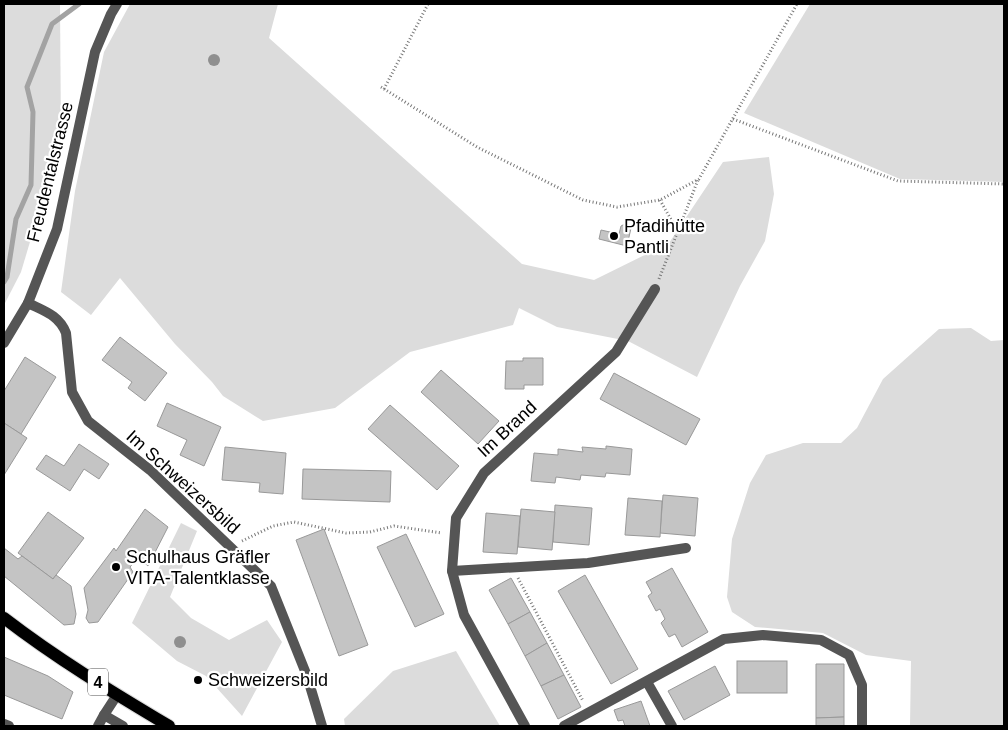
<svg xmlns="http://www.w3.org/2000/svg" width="1008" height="730" font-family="Arial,sans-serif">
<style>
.green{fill:#dcdcdc}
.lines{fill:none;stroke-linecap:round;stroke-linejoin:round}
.stream{stroke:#a3a3a3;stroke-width:5}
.building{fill:#c4c4c4;stroke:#999}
.primary-casing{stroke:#dbdbdb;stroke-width:14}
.path{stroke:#777;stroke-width:3;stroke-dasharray:1 2.5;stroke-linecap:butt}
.service{stroke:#555;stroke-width:10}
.minor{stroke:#555;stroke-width:10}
.tertiary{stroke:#555;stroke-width:10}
.primary{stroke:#000;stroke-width:12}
.tree{fill:#8f8f8f}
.poi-dot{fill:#000;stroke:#fff;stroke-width:2}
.labels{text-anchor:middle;stroke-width:4.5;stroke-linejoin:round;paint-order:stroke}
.shield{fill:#fff;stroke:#4c4c4c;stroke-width:1}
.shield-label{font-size:16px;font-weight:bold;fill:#000}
.street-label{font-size:18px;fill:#000;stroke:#fff}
.poi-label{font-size:18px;fill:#000;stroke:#fff;text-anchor:start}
</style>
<rect width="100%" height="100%" fill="#fff"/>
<g class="green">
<path d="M4,4h56l1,134 -40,134 -17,33z"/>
<path d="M130,4h148l-9,34 253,226 72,16 75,-37 54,-81 46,-5 5,37 -9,47 -25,45 -43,91 -69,-36 -71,-14 -38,-19 -6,17 -103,27 -75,56 -72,13 -40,-25 -11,-14 -37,-38 -55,-66 -29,37 -30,-23 14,-101 29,-139z"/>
<path d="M810,4h194v178l-104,-3 -156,-66z"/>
<path d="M971,328l20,13 13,-1v386h-94l1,-65 -45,-6 -43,-22 -68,-6 -23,-15 -5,-15 5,-58 18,-56 16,-28 37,-12h38l16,-15 26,-49 56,-50z"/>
<path d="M181,523l16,8 -27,66 21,21 38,22 38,-20 15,22 -40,74 -36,-40 -29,-15 -45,-38z"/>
<path d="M456,651l44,75h-155l-1,-7 49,-48z"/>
</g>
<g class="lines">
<path class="stream" d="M4,282l3,-5 9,-58 15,-34 2,-73 -6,-25 25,-63 27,-20"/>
</g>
<g class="building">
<path d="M625,224h4l2,4 -4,18 -28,-7 2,-9 18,4 2,-8z"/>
<path d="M120,337l47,36 -22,28 -17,-13 4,-6 -30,-22z"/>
<path d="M25,357l31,20 -35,57 -17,-11v-32z"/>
<path d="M523,358h20v27h-19v4h-19l1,-28h17z"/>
<path d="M441,370l58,51 -21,23 -57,-52z"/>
<path d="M614,373l86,46 -14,26 -86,-46z"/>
<path d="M167,403l54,24 -17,39 -24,-11 7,-15 -30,-14z"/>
<path d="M390,405l69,61 -22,24 -69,-61z"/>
<path d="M4,423l23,15 -23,37z"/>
<path d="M79,444l30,20 -10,15 -15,-10 -14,22 -34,-22 10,-14 18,11z"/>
<path d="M606,446l26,3 -2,26 -24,-2 -1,4 -24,-2 -1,5 -24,-3 -1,6 -24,-2 3,-28 24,2v-6l25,3 -1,-5 24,2z"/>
<path d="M225,447l61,6 -3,41 -24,-2 1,-9 -38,-3z"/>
<path d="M303,469l88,2 -1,31 -88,-3z"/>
<path d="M663,495l35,3 -3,38 -35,-3z"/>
<path d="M628,498l34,3 -2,36 -35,-2z"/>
<path d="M555,505l37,3 -3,37 -36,-3z"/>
<path d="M145,509l23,18 -20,39 -9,-8 -9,9 3,5 -35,50 -9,1 -3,-5 2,-8 -4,-22 30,-40 2,3z"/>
<path d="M521,509l34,3 -3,38 -34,-3z"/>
<path d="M48,512l36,26 -31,41 -35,-26z"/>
<path d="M486,513l34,3 -3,38 -34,-2z"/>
<path d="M324,529l44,116 -29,11 -43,-116z"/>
<path d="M406,534l38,80 -29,13 -38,-80z"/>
<path d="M4,548l14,11 4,-3 31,23 3,-4 15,11 5,28 -2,10 -10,1 -60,-49z"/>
<path d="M672,568l36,64 -26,15 -7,-13 -6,3 -8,-14 4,-4 -5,-10 -4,2 -8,-15 4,-3 -6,-11z"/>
<path d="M585,575l53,94 -27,15 -53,-93z"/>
<path d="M511,578l19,34 -22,12 -19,-34z"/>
<path d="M530,612l17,31 -22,13 -17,-32z"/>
<path d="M547,643l17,32 -23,11 -16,-30z"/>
<path d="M4,657l44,19 25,16 -11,27 -58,-24z"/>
<rect x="737" y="661" width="50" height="32"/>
<path d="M816,664h28v53l-28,1z"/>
<path d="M715,666l15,29 -46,25 -16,-29z"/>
<path d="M564,675l17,32 -23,12 -17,-33z"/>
<path d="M641,701l9,25h-25l-2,-6 -5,1 -4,-11z"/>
<path d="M844,717v9h-28v-8z"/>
</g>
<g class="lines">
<defs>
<path id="primary" d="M4,618c52,40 108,74 165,108"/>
</defs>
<use href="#primary" class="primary-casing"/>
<g class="path">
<path d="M381,87l96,60 106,53 34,7 43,-7 39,-21 98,-175"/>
<path d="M384,89l44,-85"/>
<path d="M733,119l165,62 106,3"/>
<path d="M660,200l18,32"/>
<path d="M659,279l39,-99"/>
<path d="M242,541l31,-15 21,-4 52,11 24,-1 24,-6 48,7"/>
<path d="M518,578l65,123"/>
</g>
<g class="service">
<path d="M452,571l136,-8 98,-15"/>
<path d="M117,695l-13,20 19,11"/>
<path d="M4,724l5,2"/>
<path d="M98,726l6,-11"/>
</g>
<g class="minor">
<path d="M28,303c16,8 31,12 38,30l6,59 16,29 62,49 121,116 36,90 15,50"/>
<path d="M647,682l25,44"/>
<path d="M525,726l-61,-111 -12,-44 4,-53 28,-45 132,-121 39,-63"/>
<path d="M564,726l160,-87 39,-4 58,5 28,15 13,30v41"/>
</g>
<path class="tertiary" d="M4,343l24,-40 29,-74 38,-177 16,-38 6,-10"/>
<use href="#primary" class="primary"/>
</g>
<g class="tree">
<circle cx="214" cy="60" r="6"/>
<circle cx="180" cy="642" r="6"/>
</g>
<g class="poi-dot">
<circle cx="614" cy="236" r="5"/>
<circle cx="116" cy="567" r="5"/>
<circle cx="198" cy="680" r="5"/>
</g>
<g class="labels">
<rect class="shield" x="88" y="668.5" width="20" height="27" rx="4"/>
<g class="shield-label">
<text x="98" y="688">4</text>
</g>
<g class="street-label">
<text transform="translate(50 172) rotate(-76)" y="6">Freudentalstrasse</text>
<text transform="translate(507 429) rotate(-43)" y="6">Im Brand</text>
<text transform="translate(183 482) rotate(42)" y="6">Im Schweizersbild</text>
</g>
<g class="poi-label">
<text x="624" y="232">Pfadihütte<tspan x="624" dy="21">Pantli</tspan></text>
<text x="126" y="563">Schulhaus Gräfler<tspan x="126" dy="21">VITA-Talentklasse</tspan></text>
<text x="208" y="686">Schweizersbild</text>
</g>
</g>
<rect width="1008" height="730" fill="none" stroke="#000000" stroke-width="10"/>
</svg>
